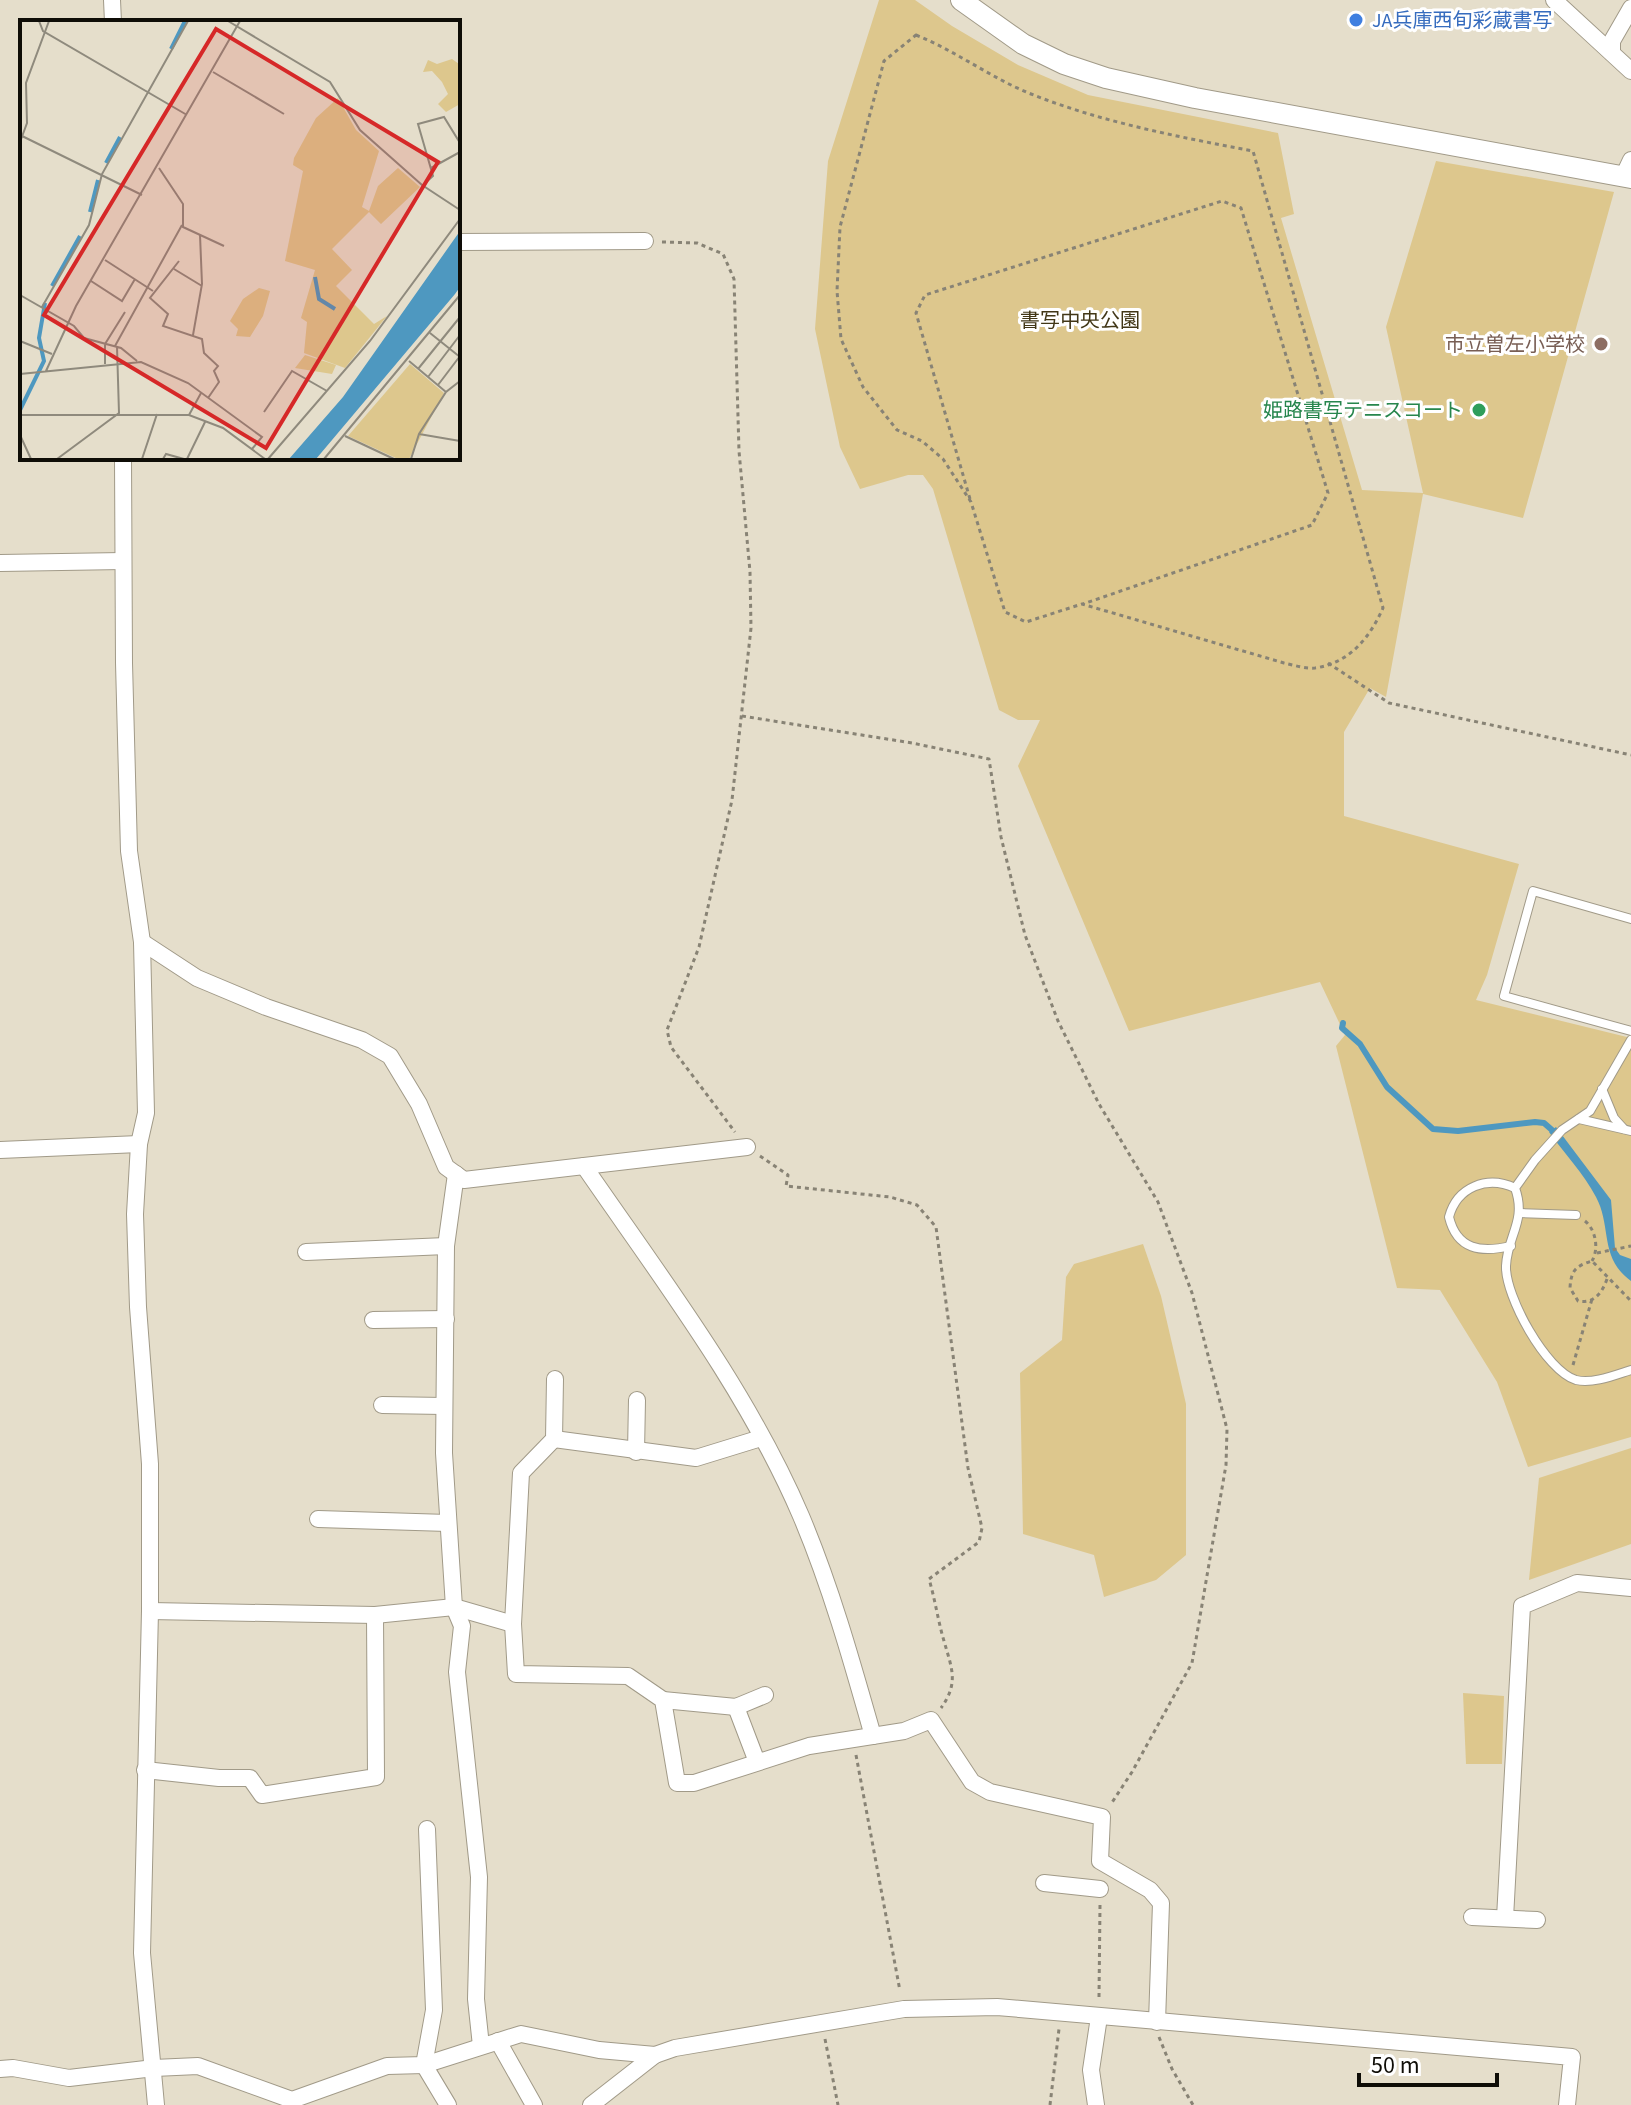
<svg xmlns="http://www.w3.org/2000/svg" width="1631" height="2105" font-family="'Source Sans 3','Noto Sans JP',sans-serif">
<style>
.green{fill:#ddc78d}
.water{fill:#4e98c0}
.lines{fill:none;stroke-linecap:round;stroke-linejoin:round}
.stream{stroke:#4e98c0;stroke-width:6}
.service-casing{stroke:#a19a88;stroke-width:10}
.minor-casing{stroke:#a19a88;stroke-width:18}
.tertiary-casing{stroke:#a19a88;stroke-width:22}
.path{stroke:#888375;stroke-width:3;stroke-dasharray:4 4;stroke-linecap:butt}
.service{stroke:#fff;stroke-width:8}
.minor{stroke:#fff;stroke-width:16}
.tertiary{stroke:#fff;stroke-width:20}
.shop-dot{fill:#3f7fe0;stroke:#fff;stroke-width:3}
.education-dot{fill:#8d6e63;stroke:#fff;stroke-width:3}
.leisure-dot{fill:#2e9e5b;stroke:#fff;stroke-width:3}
.labels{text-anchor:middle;stroke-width:6;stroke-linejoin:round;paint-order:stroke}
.shop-label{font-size:20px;fill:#366cbe;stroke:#fff;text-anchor:start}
.park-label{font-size:20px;fill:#423717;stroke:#fff}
.education-label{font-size:20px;fill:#785e54;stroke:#fff;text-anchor:end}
.leisure-label{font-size:20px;fill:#27864d;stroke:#fff;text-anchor:end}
.inset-river{fill:none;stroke:#4e98c0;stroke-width:4}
.inset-road{fill:none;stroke:#8f8a7d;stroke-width:2}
.view{fill:#d62828;fill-opacity:0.15;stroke:#d62828;stroke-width:4}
.inset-edge{fill:none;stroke:#0f0d07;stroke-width:4}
</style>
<rect width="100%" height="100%" fill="#e5decb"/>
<g class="green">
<path d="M879,0h36l37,26 66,39 70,30 190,38 16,81 -13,4 81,272 61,3 -37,-166 50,-166 178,31 -91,326 -100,-24 -37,203 -16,-9 -26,44v84l175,48 -32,111 -11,25 155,38v399l-103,30 -31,-85 -57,-92 -43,-2 -61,-242 9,-11 -25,-53 -191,49 -111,-265 22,-46h-22l-19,-10 -66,-221 -10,-14h-15l-48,14 -20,-42 -25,-118 13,-168z"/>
<path d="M1143,1244l18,52 25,108v151l-30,25 -52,17 -10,-42 -71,-21 -3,-161 42,-33 4,-63 8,-13z"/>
<path d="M1631,1448v96l-102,36 10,-102z"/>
<path d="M1463,1693l41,3 -2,68h-36z"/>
</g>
<path class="water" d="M1556,1127l55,73 4,48 5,7 11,4v22c-32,-23 -19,-54 -35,-84 -12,-23 -32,-44 -47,-65z"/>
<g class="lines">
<path class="stream" d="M1343,1023l-1,5 18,16 27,43 46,42 25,2 77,-9 9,1 8,7"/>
<defs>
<g id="service">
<path d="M1631,919l-98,-28 -29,105 127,35"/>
<path d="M1631,1040l-41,71 -28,19 -27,30 -20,28c12,33 -8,48 -9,78 -1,30 40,105 70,114 17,4 39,-5 55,-10"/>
<path d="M1602,1089l12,29 10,11"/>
<path d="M1579,1119l52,12"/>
<path d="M1520,1213l56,2"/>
<path d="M1511,1246c-30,7 -54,4 -62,-29 8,-30 38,-42 66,-29"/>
</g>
<g id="minor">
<path d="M112,0l1,22"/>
<path d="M1554,0l77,71"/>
<path d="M1612,53v-12l19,-33"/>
<path d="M1623,177l8,-17"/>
<path d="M458,242l187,-1"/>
<path d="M123,458l1,205 5,188 13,91 4,171 -7,31 -4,70 3,93 12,157v147l-8,342 14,152"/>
<path d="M0,563l123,-2"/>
<path d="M142,942l55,36 69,29 96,33 28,16 29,48 27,63 18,13 283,-33"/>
<path d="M0,1150l139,-6"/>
<path d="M584,1166c77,112 163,224 217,350 30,71 51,146 72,220"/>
<path d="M456,1174l-10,72 -2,207 10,154 8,19 -5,46 22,205 -3,122 5,47"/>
<path d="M306,1252l140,-6"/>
<path d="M373,1320l73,-1"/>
<path d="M555,1379l-1,60 -33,34 -8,151 3,50 112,2 35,24 14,83h17l115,-37 95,-15 27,-11 41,62 18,10 112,25 -2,44 50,29 11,13 -4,119"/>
<path d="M382,1405l62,1"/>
<path d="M554,1439l142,19 65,-20"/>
<path d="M636,1452l1,-52"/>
<path d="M318,1519l130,4"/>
<path d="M150,1611l225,4 79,-8 59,17"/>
<path d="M663,1700l73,7 29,-12"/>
<path d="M736,1707l21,55"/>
<path d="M145,1770l74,8h31l12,17 114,-18 -1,-162"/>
<path d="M427,1829l7,181 -10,55 24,40"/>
<path d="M1044,1883l56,6"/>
<path d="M1472,1917l65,3"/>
<path d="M1505,1918l17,-312 55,-23 54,5"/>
<path d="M498,2041l36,64"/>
<path d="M0,2069l13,-1 56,10 85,-10 44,-2 94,34 95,-34 37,-1 97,-31 78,16 56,5"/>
<path d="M591,2105l64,-50 20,-7 229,-39 93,-2 575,50 -5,48"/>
<path d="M1096,2105l-5,-35 8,-53"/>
</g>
<path id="tertiary" d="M961,0l62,44 41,20 42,14 89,20 436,80"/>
</defs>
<use href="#service" class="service-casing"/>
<use href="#minor" class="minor-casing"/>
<use href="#tertiary" class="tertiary-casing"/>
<g class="path">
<path d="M916,35c40,16 75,43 115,59 70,28 148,43 222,57l130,457c-13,29 -33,55 -68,60 -9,1 -22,-3 -31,-5l-202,-59 -56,18 -21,-10 -34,-110 -28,-43 -21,-18 -25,-11 -34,-43 -22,-48 -4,-48 3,-64 44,-166z"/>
<path d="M662,242l35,1 26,11 11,25 5,172 11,121 1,56 -19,172 -33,147 -32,83 4,17 64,85"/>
<path d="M970,499l-54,-186 9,-18 297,-94 19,7 87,285 -16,32 -229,79"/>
<path d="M1328,663l61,40 242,52"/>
<path d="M742,716l170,27 77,16 12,78 24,98 33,86 41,83 59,98 34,91 35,136 -1,36 -34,198 -60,109 -21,32"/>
<path d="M760,1156l28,19 -2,11 104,11 27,8 19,22 32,241 14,60 -3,14 -50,37c6,20 9,42 15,62 8,28 15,42 -3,67"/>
<path d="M1585,1221c11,9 14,28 7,40"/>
<path d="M1597,1253l34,-7"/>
<path d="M1607,1279c-5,14 -13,25 -29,22l-8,-13c1,-18 6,-22 22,-27l39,40"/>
<path d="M1573,1365l19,-66"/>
<path d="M856,1755l44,236"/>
<path d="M1099,1997l1,-92"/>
<path d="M1159,2037l13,32 21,36"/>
<path d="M825,2039l13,66"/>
<path d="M1050,2105l9,-76"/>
</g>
<use href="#service" class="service"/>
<use href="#minor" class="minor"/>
<use href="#tertiary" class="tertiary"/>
</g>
<circle class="shop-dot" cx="1356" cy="20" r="8"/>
<circle class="education-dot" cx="1601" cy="344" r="8"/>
<circle class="leisure-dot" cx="1479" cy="410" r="8"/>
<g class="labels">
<g class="shop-label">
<text x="1372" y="27">JA兵庫西旬彩蔵書写</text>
</g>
<g class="park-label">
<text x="1080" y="327">書写中央公園</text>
</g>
<g class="education-label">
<text x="1585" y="351">市立曽左小学校</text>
</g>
<g class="leisure-label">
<text x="1463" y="417">姫路書写テニスコート</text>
</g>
</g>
<g transform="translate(20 20)">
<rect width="440" height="440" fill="#e5decb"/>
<path d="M432,39l7,5 1,40 -14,8 -8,-8 10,-10 -6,-12 -10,-11 -9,1 5,-12 9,4zM318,78l18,32 23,21 -17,56 7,4 9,-25 20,-18 22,19 -39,37 -12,-12 -37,37 20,21 -16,16 38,38 13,-8 -42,52 -41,-15 3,-31 -6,-4 14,-48 -30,-9 18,-90 -10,-6 1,-7 22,-40zM239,268l11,3 -7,25 -13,21 -14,-1 2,-7 -8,-8 13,-22zM285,335l31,10 -4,9 -37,-6zM390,344l34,29 -35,66h-11l-50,-23z" fill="#ddc78d"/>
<path d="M440,211v56l-5,7 -139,165h-27l54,-62z" fill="#4e98c0"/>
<path class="inset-river" d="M151,29l14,-28M86,143l14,-26M70,192l8,-32M295,257l4,22 16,10M32,266l28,-50M0,390l24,-49 -5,-23 6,-35"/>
<path class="inset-road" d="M19,1l4,10 144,84M208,1l102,61 30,48 62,55 38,25M193,52l71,42M2,116l120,59M0,122l7,-19 -1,-40 23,-62M139,148l24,36v23l41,19M411,148l29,-16M403,165l10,-9 -15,-52 26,-7 16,26M85,240l48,31M159,241l-29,37 18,16 -5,12 39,13 2,14 14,13 -4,5 5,11 -11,16M154,249l28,17M71,261l31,20 13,-22M0,275l54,31 10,12 37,10 16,13M22,287l47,-82 13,-51 86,-153M410,313l30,24M173,315l9,-51 -2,-49M0,321l32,13M95,326l67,-121M389,341l37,31M85,344v-20l20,-32M398,349l42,-52M26,351l30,-65 164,-285M0,354l121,-12 47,21 74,54 -10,12M408,357l32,-42M418,365l22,-29M244,392l28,-41 35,20M0,395h169l34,13 42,31M169,395l12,-22M399,414l41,7M0,415l11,24M325,416l49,23M37,439l62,-46 -2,-66M122,439l15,-45M143,439l3,-5 18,5M167,439l18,-37M248,439l102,-118 90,-122M304,439l136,-164M391,439l8,-25 27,-42 14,-11"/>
<path class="view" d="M196,9l222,133 -172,286 -222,-133z"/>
<rect width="440" height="440" class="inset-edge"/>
</g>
<path d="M1359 2073v12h138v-12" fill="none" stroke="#0f0d07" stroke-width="4"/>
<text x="1371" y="2073" font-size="24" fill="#0f0d07" stroke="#ffffff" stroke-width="6" paint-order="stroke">50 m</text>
</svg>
